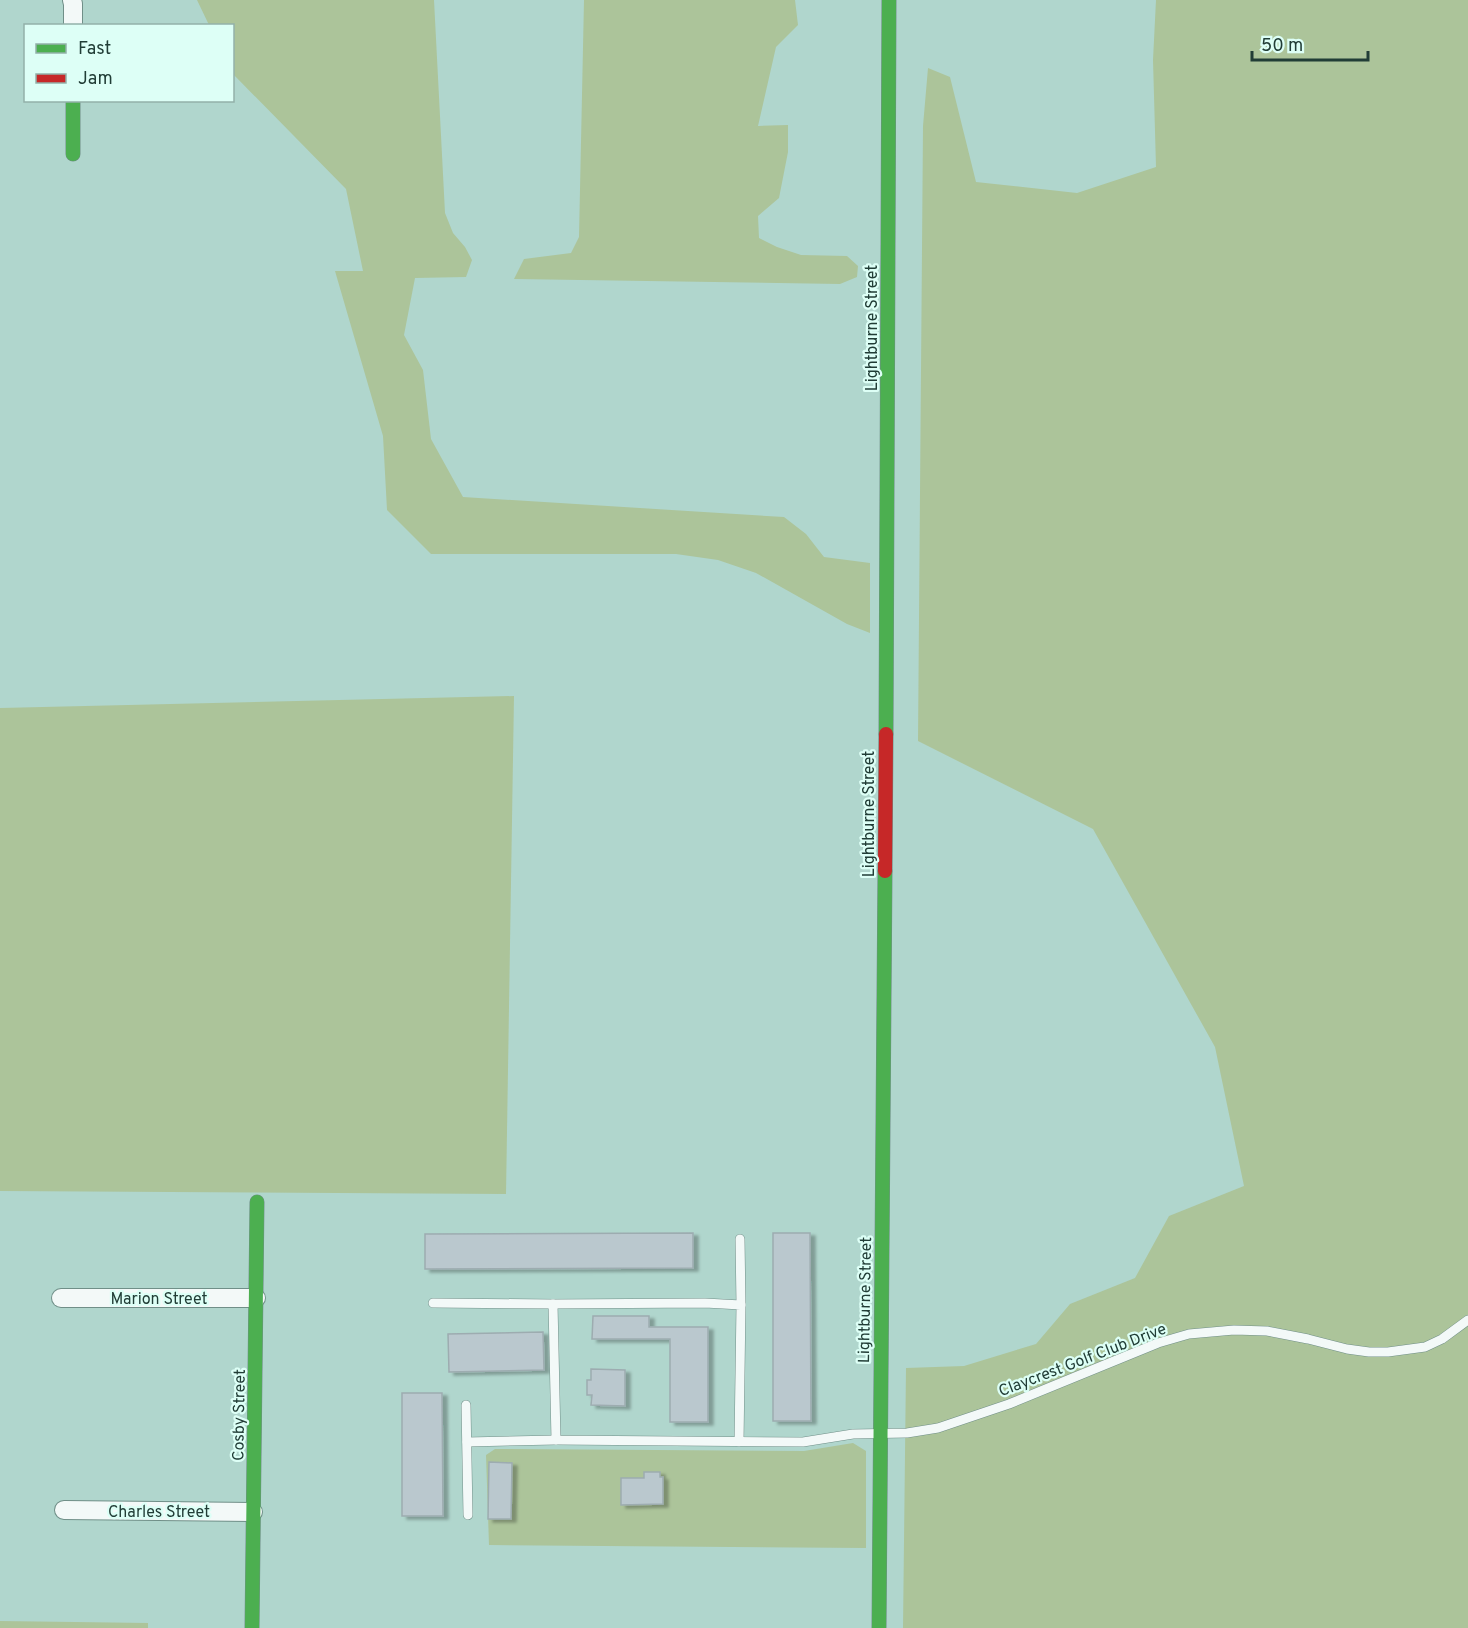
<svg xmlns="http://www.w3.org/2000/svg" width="1468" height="1628" font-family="Overpass,sans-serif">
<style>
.green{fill:#acc49a}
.building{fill:#bac8ce;stroke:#9dacb0;stroke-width:1.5;filter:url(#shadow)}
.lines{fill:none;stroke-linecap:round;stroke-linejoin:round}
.lane-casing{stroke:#708f88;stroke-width:10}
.street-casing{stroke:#708f88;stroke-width:20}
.fast-casing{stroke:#708f88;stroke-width:15}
.jam-casing{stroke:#708f88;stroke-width:15}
.lane{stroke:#f3f9f8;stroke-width:9}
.street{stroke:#f3f9f8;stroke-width:18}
.fast{stroke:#4caf50;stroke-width:14}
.jam{stroke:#c62828;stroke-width:14}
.labels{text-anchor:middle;stroke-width:4.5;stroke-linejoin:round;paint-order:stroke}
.street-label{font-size:16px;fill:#213d36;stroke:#ddfff6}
</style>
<defs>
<filter id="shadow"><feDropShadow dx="5" dy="3" stdDeviation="1.5" flood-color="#0004"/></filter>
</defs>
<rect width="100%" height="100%" fill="#b0d6cd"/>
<g class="green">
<path d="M197,0h237l11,213 8,20 12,14 7,13 -6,17 -51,1 -11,57 19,35 8,69 32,58 321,20 22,17 18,23 46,6v70l-23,-9 -91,-51 -38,-13 -42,-6h-245l-44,-44 -4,-74 -48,-165h28l-17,-82 -113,-115 -1,-48 -23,-1z"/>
<path d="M584,0h211l3,25 -22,22 -18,79 30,-1v27l-9,46 -21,18 1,22 18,9 24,8 46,1 11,10 -1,11 -17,7 -326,-5 10,-20 47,-6 8,-16z"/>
<path d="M1156,0h312v1628h-565l3,-260 58,-2 72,-22 34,-40 65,-26 34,-62 75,-30 -29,-139 -122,-218 -175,-88 5,-615 5,-58 22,9 26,105 101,11 79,-26 -3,-107z"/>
<path d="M514,696l-8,498 -506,-3v-483z"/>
<path d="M853,1443l13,8v97l-377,-3 -3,-90 9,-6 309,2z"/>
<path d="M0,1621l148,2v5h-148z"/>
</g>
<g class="building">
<path d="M693,1233v35l-268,1v-35z"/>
<path d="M773,1233h37l1,188h-38z"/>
<path d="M593,1316h56v11h59v95h-38v-83h-78z"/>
<path d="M543,1332l1,38 -95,2 -1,-38z"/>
<path d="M591,1369l34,1v36l-34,-1 1,-10h-5v-15h4z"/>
<path d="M402,1393h40l1,123h-41z"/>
<path d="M489,1462l23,1 -1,56h-23z"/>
<path d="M644,1472h16v5h3v27l-42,1v-27h23z"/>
</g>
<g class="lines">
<defs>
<g id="lane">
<path d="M740,1239l1,66"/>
<path d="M433,1303l120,1"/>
<path d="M466,1405l2,110"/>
<path d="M467,1442l89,-2"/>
<path d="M739,1442l2,-137 -36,-2 -152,1 3,136 247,2 50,-8 54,-1 31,-5 71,-24 149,-61 31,-9 45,-4 33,1 41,8 39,10 22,3h19l37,-5 17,-8 26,-19"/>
</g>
<g id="street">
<path d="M72,0l1,4v22"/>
<path d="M61,1298h195"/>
<path d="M64,1510l189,2"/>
</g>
<g id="fast">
<path d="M73,100v54"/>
<path d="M886,734l3,-734"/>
<path d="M252,1628l5,-426"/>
<path d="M879,1628c0,-252 5,-504 6,-757"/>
</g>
<path id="jam" d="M885,871l1,-137"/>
</defs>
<use href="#lane" class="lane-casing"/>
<use href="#street" class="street-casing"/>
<use href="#fast" class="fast-casing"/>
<use href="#jam" class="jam-casing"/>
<use href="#lane" class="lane"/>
<use href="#street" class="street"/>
<use href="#fast" class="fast"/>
<use href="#jam" class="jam"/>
</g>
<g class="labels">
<g class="street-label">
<text transform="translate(871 328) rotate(-90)" y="6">Lightburne Street</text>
<text transform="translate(868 814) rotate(-90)" y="6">Lightburne Street</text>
<text x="159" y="1304">Marion Street</text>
<text transform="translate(864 1300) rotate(-89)" y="6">Lightburne Street</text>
<text transform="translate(1082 1359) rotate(-21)" y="6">Claycrest Golf Club Drive</text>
<text transform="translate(238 1415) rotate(-89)" y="6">Cosby Street</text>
<text x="159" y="1517">Charles Street</text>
</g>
</g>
<rect x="24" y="24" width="210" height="78" fill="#ddfff6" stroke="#92b1a9" stroke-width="1.5"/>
<rect x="36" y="44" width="30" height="9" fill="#4caf50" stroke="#92b1a9" stroke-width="1.5"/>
<text x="78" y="54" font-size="18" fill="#213d36">Fast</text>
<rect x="36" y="74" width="30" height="9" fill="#c62828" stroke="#92b1a9" stroke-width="1.5"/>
<text x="78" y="84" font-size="18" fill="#213d36">Jam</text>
<path d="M1252 51v9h116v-9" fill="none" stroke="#213d36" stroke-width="3"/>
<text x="1261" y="51" font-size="18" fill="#213d36" stroke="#ddfff6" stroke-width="4.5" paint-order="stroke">50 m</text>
</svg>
